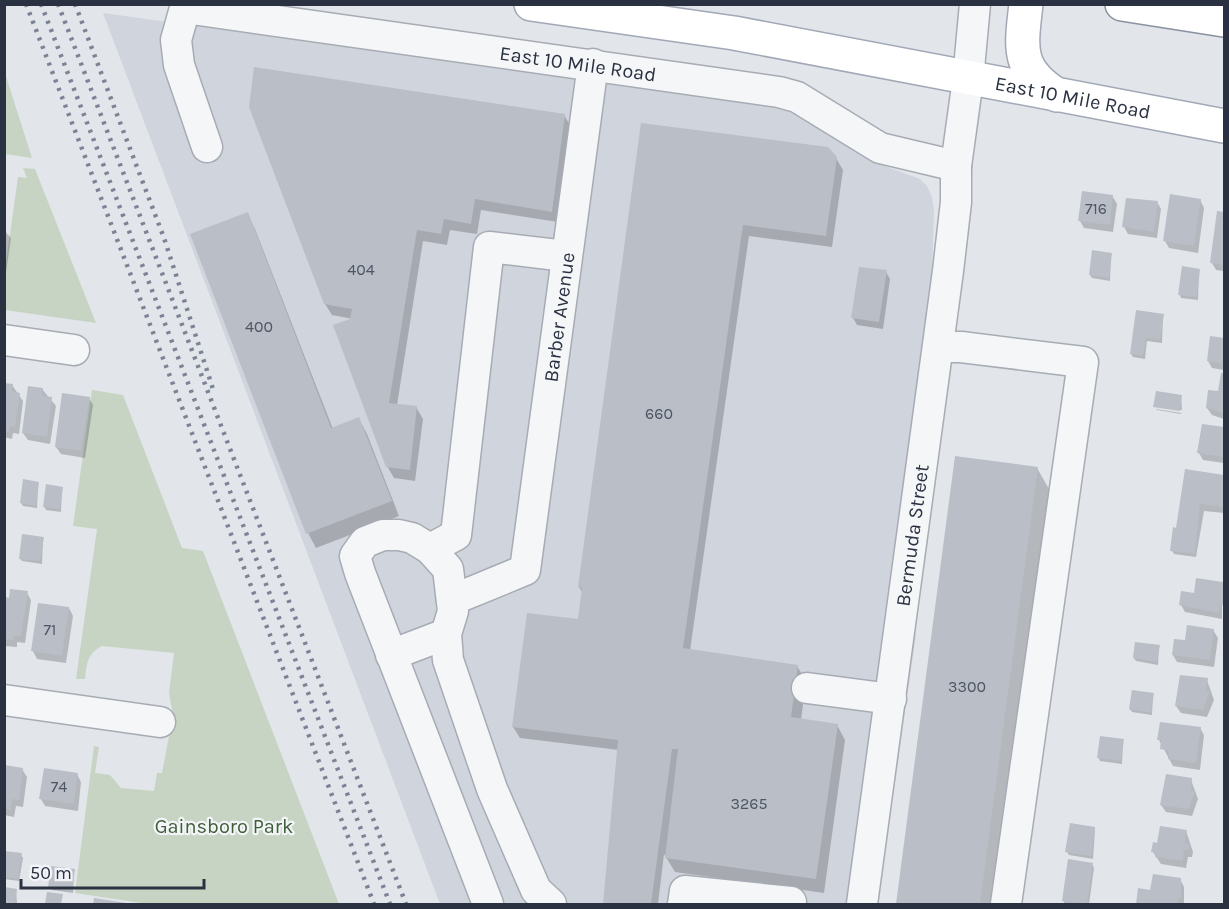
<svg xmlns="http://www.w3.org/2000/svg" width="1229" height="909" font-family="Karla,sans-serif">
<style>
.built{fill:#d0d4dc}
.green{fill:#c7d4c3}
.shadow{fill:#0003}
.building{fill:#b9bec7}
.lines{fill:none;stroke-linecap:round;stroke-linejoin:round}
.minor-casing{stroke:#a7acb4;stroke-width:33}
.major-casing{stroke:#a1a9b6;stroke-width:36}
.highway-casing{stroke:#8992a1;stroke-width:36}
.minor{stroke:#f5f6f8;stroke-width:30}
.major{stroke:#fff;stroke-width:33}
.highway{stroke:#fff;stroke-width:33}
.rail{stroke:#7b8494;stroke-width:4.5;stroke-dasharray:3 6;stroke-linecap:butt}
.labels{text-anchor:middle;stroke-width:4.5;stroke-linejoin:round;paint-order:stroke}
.number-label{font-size:16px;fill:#4e5563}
.street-label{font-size:20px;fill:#2a3242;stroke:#f2f4f8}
.park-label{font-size:20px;fill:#3e5e37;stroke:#f2f4f8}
</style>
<rect width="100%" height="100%" fill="#e2e5ea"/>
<path class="built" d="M103,13l660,92 36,10 80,49 41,15 7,7 5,11 2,14 -3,96 -45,324 30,4 -21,146 -30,-4 -18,127h-407z"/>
<g class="green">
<path d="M4,70l28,88 -27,-4z"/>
<path d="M23,168l12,1 61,154 -91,-13v-40l13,-93 9,1z"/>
<path d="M92,390l31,5 59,153 21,3 136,353h-191l-73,-11 19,-147 5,1 -4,26 15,2 11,13 33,3 3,-18h5l11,-58 -4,-22 5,-40 -72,-7c-15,8 -15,17 -17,33h-9l21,-150 -24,-3z"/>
</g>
<g class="shadow">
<path d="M251,107l313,8 7,12 -13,95 -77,-12 -4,24 -27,-4 -3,15 -24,-4 -26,164 19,2 7,12 -8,62 -21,-3 -7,-12 -34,-147 -21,-4 -7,-11z"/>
<path d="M642,125l194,33 7,12 -11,77 -83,-11 -59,415 107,15 9,15 -5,39 36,5 8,15 -21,153 -149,-21 -11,-18 -6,50h-54l15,-154 -99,-12 -7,-11 66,-106 4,-28 -4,-6z"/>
<path d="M1113,197l4,7 -4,28 -29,-4 -4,-7z"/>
<path d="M1200,200l4,8 -6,45 -29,-5 -4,-7z"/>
<path d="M1157,202l4,7 -4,29 -29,-4 -4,-7z"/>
<path d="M1224,210v61l-8,-1 -4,-7z"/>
<path d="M247,214l8,15 78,200 26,-10 8,15 32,82 -83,32 -8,-15z"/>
<path d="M4,230l7,8 -7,48z"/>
<path d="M1111,254l-1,27 -18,-3 -2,-3z"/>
<path d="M1199,270l-1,30 -17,-2 -1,-3z"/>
<path d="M886,272l4,7 -7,50 -26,-4 -4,-7z"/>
<path d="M1163,316l-1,27 -15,-2 -2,18 -12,-2 -2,-3z"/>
<path d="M1211,338l13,2v30l-12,-2 -4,-7z"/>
<path d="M1222,374l2,1v44l-12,-4 -5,-7 13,-15z"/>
<path d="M4,384l8,1 11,16 -4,33 -6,-1 -1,6 -8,-2z"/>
<path d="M42,389l14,17 -6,38 -22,-4 -5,-7z"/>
<path d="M1181,396l1,14 -27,-4z"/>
<path d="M89,398l4,7 -8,53 -24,-4 -5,-7z"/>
<path d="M1156,409l25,4v1l-24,-4z"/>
<path d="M1203,425l21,4v34l-21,-3 -4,-7z"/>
<path d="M956,458l81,10 12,21 -55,415h-96z"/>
<path d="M1186,471l38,5v37l-20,-2 -8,46 -22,-3 -2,-4 6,-21z"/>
<path d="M38,483l-1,25 -14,-2 -2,-3z"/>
<path d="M62,489l-1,23 -15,-2 -2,-4z"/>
<path d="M43,538l-1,26 -20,-3 -2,-3z"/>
<path d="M1222,583v36l-37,-7 -4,-7 15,-11z"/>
<path d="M27,593l4,7 -6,43 -8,-1v5l-13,-1v-47l6,1z"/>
<path d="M69,608l4,8 -7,47 -29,-4 -4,-8z"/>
<path d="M1213,630l5,8 -4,29 -37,-5 -4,-7 13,-13z"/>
<path d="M1159,647l-1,18 -22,-4 -2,-3z"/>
<path d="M1207,680l7,20 -7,17 -26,-4 -5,-7z"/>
<path d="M1153,694l-1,21 -20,-3 -2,-3z"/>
<path d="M1200,728l4,7 -4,35 -27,-4 -14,-26z"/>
<path d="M1123,741l-1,23 -22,-3 -2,-4z"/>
<path d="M4,767l18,2 5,8 -4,30 -7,-1 -2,11 -10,-2z"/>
<path d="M77,774l4,8 -3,29 -33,-5 -4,-7z"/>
<path d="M1191,780l7,19 -6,17 -26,-4 -5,-7z"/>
<path d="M1095,829l-2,30 -24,-4 -2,-3z"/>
<path d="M1186,831l7,21 -1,5h-4l-2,11 -25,-4 -8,-12 6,-7z"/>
<path d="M4,852l17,3 2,3 -4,23 -15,-2z"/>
<path d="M1092,864l2,4 -5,36h-24l-2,-4z"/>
<path d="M74,871l-1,22 -21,-3 -2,-4z"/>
<path d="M1180,879l4,8v17h-46l14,-13z"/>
<path d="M4,889l12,1 1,14h-13z"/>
</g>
<g class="building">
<path d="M254,67l311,47 -13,98 -77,-13 -4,25 -27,-5 -3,15 -24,-4 -28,173 28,3 -7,64 -24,-3 -53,-142 17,-6 2,-10 -28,-5 -75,-197z"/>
<path d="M641,123l187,24 9,10 -11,79 -83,-11 -60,423 115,17 -7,52 47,7 -22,155 -151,-21 13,-109h-6l-21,155h-48l15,-164 -106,-13 15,-114 51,6 4,-31 -4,-1z"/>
<path d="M1082,191l31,4 -3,30 -32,-4z"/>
<path d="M1170,194l31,5 -7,47 -31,-5z"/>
<path d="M1126,198l32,3 -4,31 -32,-5z"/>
<path d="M1217,211l7,1v53l-14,-2z"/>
<path d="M248,212l83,216 28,-11 33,84 -86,33 -116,-300z"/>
<path d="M1092,250l20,3 -3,25 -20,-3z"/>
<path d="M1182,266l18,3 -3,28 -19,-2z"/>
<path d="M859,267l28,3 -8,52 -28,-4z"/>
<path d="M1136,310l28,4 -4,26 -14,-2 -3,18 -13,-2z"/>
<path d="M1210,336l14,2v26l-17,-3z"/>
<path d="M1221,373h3v40l-18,-5 2,-18 10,1z"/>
<path d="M4,383l9,1 -1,7 8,2 -5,34 -5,-1 -1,6 -5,-1z"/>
<path d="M28,386l15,2 -1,8 10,1 -5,40 -25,-4z"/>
<path d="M1156,391l26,4 -2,16 -27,-4z"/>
<path d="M62,393l28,4 -9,54 -26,-4z"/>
<path d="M1202,424l22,3v30l-27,-4z"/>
<path d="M955,456l83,11 -58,437h-84z"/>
<path d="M1185,469l39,6v32l-24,-3 -5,50 -25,-3 3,-24 3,1z"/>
<path d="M23,479l16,3 -3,24 -16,-3z"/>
<path d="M46,484l17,3 -3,22 -17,-2z"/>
<path d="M22,534l22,3 -4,24 -21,-2z"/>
<path d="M1196,578l27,4 1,23h-4l-1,8 -40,-8 2,-14 13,2z"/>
<path d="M10,589l18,2 -7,45h-7l-1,4 -8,-1v-42l4,1z"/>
<path d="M38,603l31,4 -7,49 -31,-5z"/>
<path d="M1187,625l27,4 -4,31 -38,-5 2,-16 11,1z"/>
<path d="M1135,642l25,3 -3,17 -24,-4z"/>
<path d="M1180,675l28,3 -2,13h4l-7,19 -28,-4z"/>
<path d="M1132,690l22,3 -3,20 -22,-4z"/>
<path d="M1160,722l41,5 -5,36 -28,-4 1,-8 -9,-2 1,-9h-4z"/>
<path d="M1100,736l24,3 -3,22 -24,-3z"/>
<path d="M4,765l19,3 -4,32 -7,-1 -1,11 -7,-1z"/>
<path d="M44,768l34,5 -4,31 -35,-5z"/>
<path d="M1166,774l26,4 -1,12 4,1 -6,18 -29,-4z"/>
<path d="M1070,823l25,4 -4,29 -26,-4z"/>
<path d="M1160,826l27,4 -2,13 4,1v6h-5l-1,11 -28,-4 1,-4 -5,-1 2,-10 4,1z"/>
<path d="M4,851l18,2 -4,26 -14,-2z"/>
<path d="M1068,859l25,4 -6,41 -25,-3z"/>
<path d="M51,866l24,3 -3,21 -24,-3z"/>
<path d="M1153,874l28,4v20h-3l-1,6h-41l2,-16 12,2z"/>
<path d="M4,887l13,2 -2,15h-11z"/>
<path d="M47,892l16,2 -2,10h-16z"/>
<path d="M94,898l32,5v1h-33z"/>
</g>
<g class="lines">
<defs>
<g id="minor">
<path id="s1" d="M207,147l-28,-82 -3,-25 9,-32 594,84 18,5 83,51 76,18"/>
<path d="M4,340l70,10"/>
<path d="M938,347h23l122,15 -77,542"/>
<path d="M430,549l26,-14 33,-288 77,9"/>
<path id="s2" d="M452,600l73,-30 68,-506"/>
<path d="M391,655l55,-21"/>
<path d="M807,688l84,11"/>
<path d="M4,700l156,22"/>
<path d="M488,904l-128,-331 -5,-17 10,-14 18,-7h16l13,3 18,11 18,20 5,42 -7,23 2,26 44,129 44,101 15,14"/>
<path d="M683,904l2,-13 106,11v2"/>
<path id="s3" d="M862,904l86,-633 8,-69v-36l12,-87 7,-75"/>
</g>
<g id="major">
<path id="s4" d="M531,4l203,29 490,93"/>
<path d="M1026,4c-5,44 -10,65 31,91"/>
</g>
<path id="highway" d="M1122,4l102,16"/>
</defs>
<use href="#minor" class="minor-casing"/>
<use href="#major" class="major-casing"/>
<use href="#highway" class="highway-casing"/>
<use href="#minor" class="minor"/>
<use href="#major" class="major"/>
<use href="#highway" class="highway"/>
<g class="rail">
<path d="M26,4l348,900"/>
<path d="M41,4l349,900"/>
<path d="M58,4l348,900"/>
<path d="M75,4l89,234 49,151"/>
</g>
</g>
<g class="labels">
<g class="number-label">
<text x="1096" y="214">716</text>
<text x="361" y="275">404</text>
<text x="259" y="332">400</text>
<text x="659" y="419">660</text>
<text x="50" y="635">71</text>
<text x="967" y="692">3300</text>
<text x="59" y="792">74</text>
<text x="749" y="809">3265</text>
</g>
<g class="street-label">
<text dy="7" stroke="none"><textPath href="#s1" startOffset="542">East 10 Mile Road</textPath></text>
<text dy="7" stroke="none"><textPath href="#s4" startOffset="550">East 10 Mile Road</textPath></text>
<text dy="7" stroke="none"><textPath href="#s2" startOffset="334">Barber Avenue</textPath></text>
<text dy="7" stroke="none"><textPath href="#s3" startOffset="372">Bermuda Street</textPath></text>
</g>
<g class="park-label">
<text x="224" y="833">Gainsboro Park</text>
</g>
</g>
<rect width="1229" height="909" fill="none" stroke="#2a3242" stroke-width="12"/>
<path d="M21 879v9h183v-9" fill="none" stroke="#2a3242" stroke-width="3"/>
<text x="30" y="879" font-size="18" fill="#2a3242" stroke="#f2f4f8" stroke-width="4.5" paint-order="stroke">50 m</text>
</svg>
